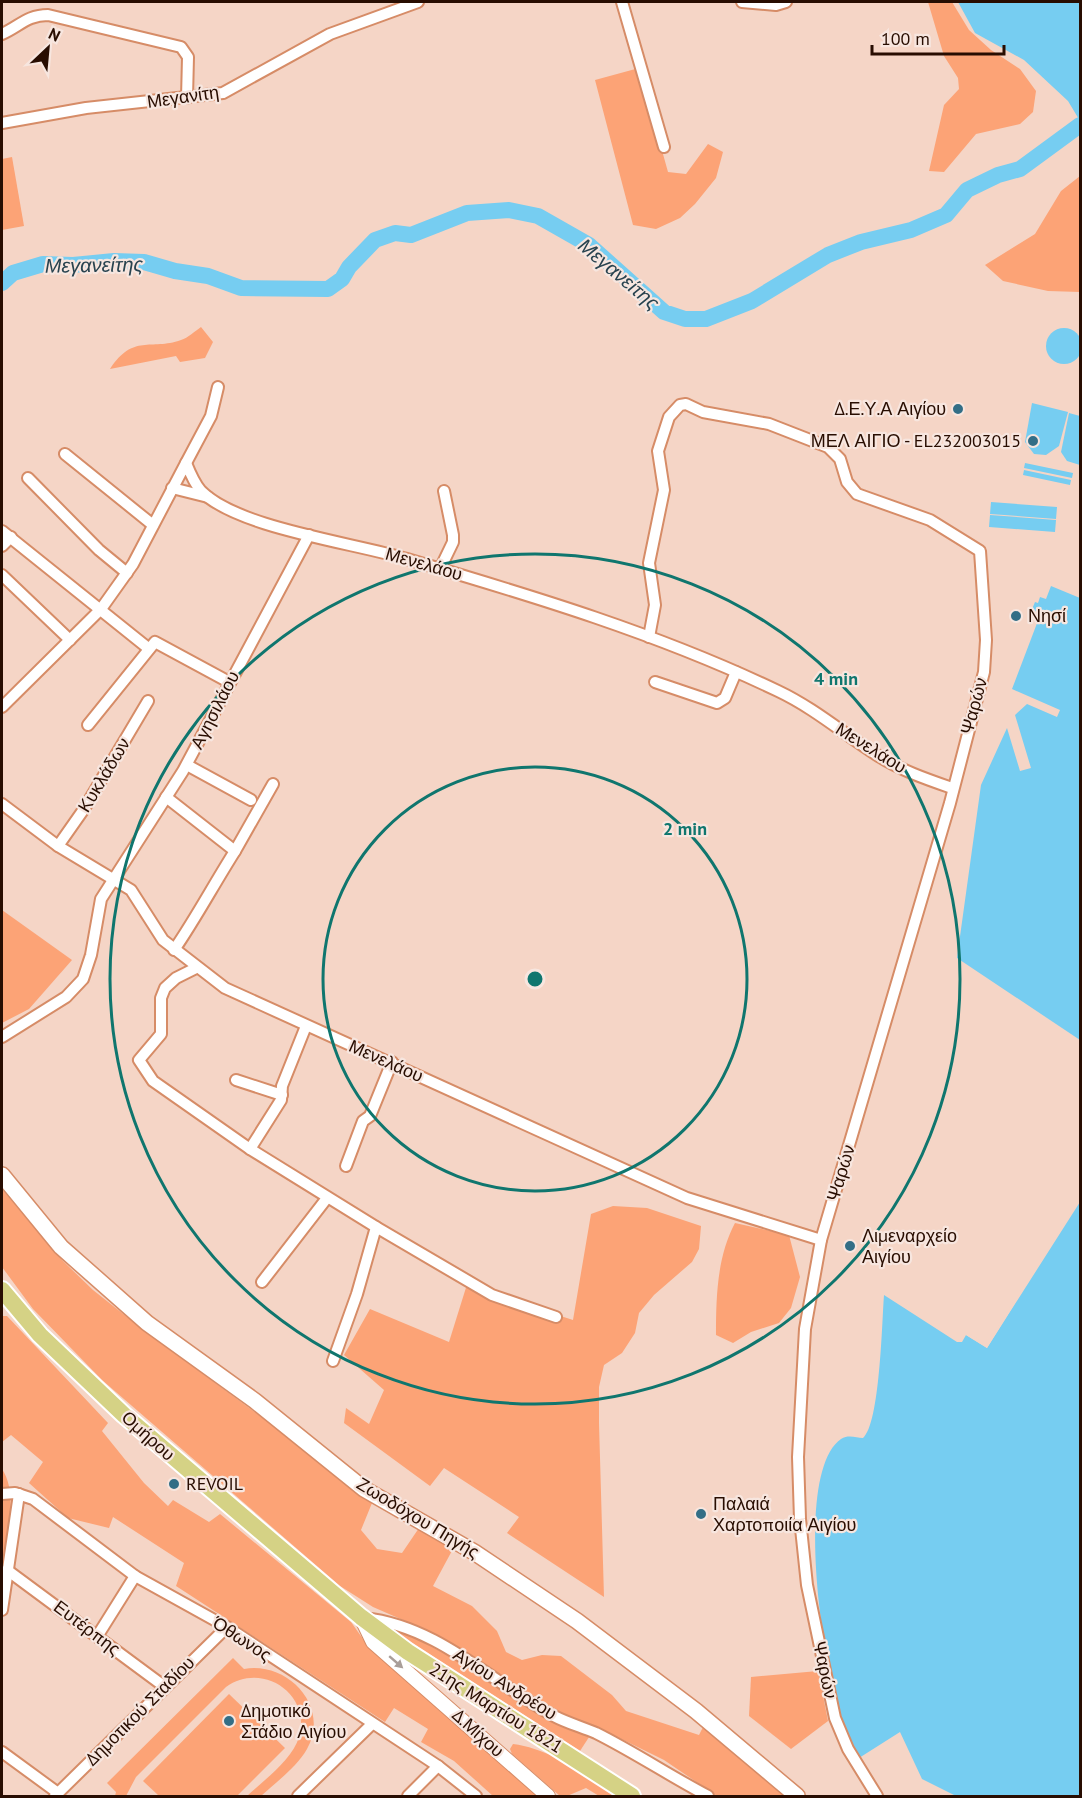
<svg xmlns="http://www.w3.org/2000/svg" width="1082" height="1798" font-family="'PT Sans',sans-serif">
<style>
.green{fill:#fca376}
.water{fill:#76cdf1}
.pier{fill:#f5d5c6}
.lines{fill:none;stroke-linecap:round;stroke-linejoin:round}
.river{stroke:#76cdf1;stroke-width:16}
.minor-casing{stroke:#d68c67;stroke-width:14}
.tertiary-casing{stroke:#d68c67;stroke-width:16}
.secondary-casing{stroke:#d68c67;stroke-width:18}
.primary-casing{stroke:#fff;stroke-width:20}
.minor{stroke:#fff;stroke-width:10}
.tertiary{stroke:#fff;stroke-width:14}
.secondary{stroke:#fff;stroke-width:15}
.primary{stroke:#d5d285;stroke-width:16}
.oneway{fill:#a99e99}
.ring{fill:none;stroke:#0f766e;stroke-width:3}
.poi-dot{fill:#336e86;stroke:#f7e6df;stroke-width:2}
.labels{text-anchor:middle;stroke-width:4.5;stroke-linejoin:round;paint-order:stroke}
.street-label{font-size:18px;fill:#280d01;stroke:#f7e6df}
.poi-label{font-size:18px;fill:#280d01;stroke:#f7e6df;text-anchor:start}
.water-label{font-size:20px;font-style:italic;fill:#28434f;stroke:#f7e6df}
.centre{fill:#0f766e;stroke:#f7e6df;stroke-width:3}
.ring-label{font-size:18px;text-anchor:middle;font-weight:bold;fill:#0f766e;stroke:#f7e6df;stroke-width:4.5;stroke-linejoin:round;paint-order:stroke}
</style>
<rect width="100%" height="100%" fill="#f5d5c6"/>
<g class="green">
<path d="M928,2h24l17,28 22,20 29,19 16,22 -3,21 -13,12 -44,10 -32,38 -15,-1 15,-66 15,-16 -1,-11 -14,-22z"/>
<path d="M639,68l29,104 18,2 22,-30 15,8 -7,26 -21,26 -15,14 -24,11 -23,-4 -38,-145z"/>
<path d="M12,157l12,69 -22,4v-71z"/>
<path d="M1080,176v116l-32,-1 -45,-10 -18,-16 50,-31 26,-43z"/>
<path d="M201,327l12,15 -8,16 -25,4 -4,-6 -66,13c24,-36 40,-18 71,-29 7,-2 14,-9 20,-13z"/>
<path d="M2,910l70,50 -43,49 -27,14z"/>
<path d="M2,1189l61,72 30,29 53,42 144,106 82,65 -11,27 16,19 25,4 17,-25 35,19 -21,39 39,20 25,25 9,21 16,8 20,-5 19,1 51,39 14,16 73,24 5,-10 85,71h-72l-53,-36 -67,-33 -34,-13 -128,-80 -62,-27 -33,-21 -238,-206 -69,-71 -31,-42z"/>
<path d="M613,1206l34,2 54,18 -2,23 -7,13 -38,33 -15,18 -4,20 -13,20 -18,12 -5,22v36l5,174 -97,-64 12,-16 -75,-49 -14,18 -86,-63 2,-15 23,16 15,-34 -40,-35 26,-46 79,33 20,-64 42,22 62,20 18,-106z"/>
<path d="M735,1223l54,12 11,42 -9,31 -12,15 -28,9 -18,11 -17,-8c0,-38 1,-78 19,-112z"/>
<path d="M2,1316h5l101,107 -6,8 42,52 24,23 5,-6 36,22 11,-8 131,108 17,24 171,150h-46l-39,-35 -33,-19 7,-13 -34,-21 -9,14 -209,-136 8,-23 -71,-46 -4,11 -41,-10 -39,-35 14,-21 -32,-27 -9,7z"/>
<path d="M2,1469c18,27 3,74 0,104z"/>
<path d="M400,1631l5,1 186,102 -11,17 -182,-117z"/>
<path d="M233,1658l11,11c43,-8 87,37 63,80 -10,18 -31,33 -46,47h-14c17,-16 45,-36 52,-59 13,-43 -37,-76 -73,-50l-90,90 -10,19h-11l1,-4 -9,-9z"/>
<path d="M818,1671l10,50 -37,28 -42,-33 2,-39z"/>
<path d="M229,1694l56,54 -48,48h-78l-16,-15z"/>
<path d="M513,1744c39,5 72,31 104,52h-18l-13,-8 -19,8h-7l-48,-42 -2,-5z"/>
</g>
<g class="water">
<path d="M958,2h122v119l-12,-20 -44,-41 -49,-27z"/>
<circle cx="1064" cy="346" r="18"/>
<path d="M1032,403l36,9 -9,34 -13,9 -12,-1 -9,-12z"/>
<path d="M1069,413l11,3v49l-13,-4 -6,-9z"/>
<path d="M1025,463l48,10 -1,5 -48,-10z"/>
<path d="M1024,470l47,10 -1,5 -47,-10z"/>
<path d="M991,502l66,5 -1,12 -66,-5z"/>
<path d="M990,515l66,5 -1,12 -66,-5z"/>
<path d="M1051,586l29,12v442l-123,-82 24,-173 26,-57 13,43 11,-3 -16,-53 12,-11 30,13 3,-7 -48,-21 27,-71 -9,-4 5,-12 3,1 2,-6 6,2z"/>
<path d="M1080,1202v594h-124l-34,-17 -22,-47 -41,26c-33,-45 -70,-283 -18,-319 8,-5 15,-1 22,-1 17,-14 19,-117 21,-143l73,47h5l4,-7 21,13z"/>
</g>
<path class="pier" d="M1080,1199l-93,149 -21,-13 1,-3 19,12z"/>
<g class="lines">
<path class="river" d="M2,283l11,-10 30,-9 30,1 41,-4 30,1 31,9 33,5 33,12 87,1 14,-10 7,-12 26,-27 20,-7 16,2 56,-22 42,-3 29,6 51,29 75,67 21,7h21l46,-18 76,-46 33,-13 50,-12 35,-15 21,-25 31,-15 22,-6 60,-44"/>
<defs>
<g id="minor">
<path d="M622,2l42,145"/>
<path d="M742,2l34,3 10,-3"/>
<path d="M2,34c18,-8 25,-19 46,-19l133,32 7,10 -1,41"/>
<path d="M2,123l84,-15 137,-15 107,-59 88,-32"/>
<path d="M65,454l88,71"/>
<path d="M186,463l25,-47 7,-29"/>
<path d="M28,478l71,72 28,23"/>
<path d="M172,488l36,9"/>
<path d="M2,531l146,117"/>
<path d="M2,546l9,-9"/>
<path d="M440,569l13,-27v-7l-9,-44"/>
<path d="M2,575l68,65"/>
<path d="M649,637l6,-32 -6,-42 15,-73 -6,-39 11,-34 11,-12 6,-1 17,8 66,12 59,23 12,12 7,23 10,12 73,26 50,31 6,89 -2,32 -34,131 -129,437 -16,89 -7,128 2,62 7,66 28,133 13,31 29,47"/>
<path d="M655,682l62,21 8,-5 11,-26"/>
<path d="M2,707l99,-98 32,-45 53,-101c4,10 8,20 15,28 36,37 154,52 206,68 126,37 252,75 371,132 36,17 66,43 99,64 23,15 49,24 75,33"/>
<path d="M88,725l67,-83 74,40"/>
<path d="M187,765l64,35"/>
<path d="M166,797l69,54c-21,33 -39,67 -61,99"/>
<path d="M2,804l56,42 73,44 32,50 62,48 462,210 134,42"/>
<path d="M58,846l26,-37 64,-108"/>
<path d="M235,851l38,-67"/>
<path d="M196,968l-20,10 -11,10 -4,10v36l-22,26 14,21 97,68 126,78 -19,67 -24,67"/>
<path d="M2,1037l64,-40 17,-18 8,-24 10,-56 82,-128 126,-236"/>
<path d="M236,1080l46,15"/>
<path d="M250,1149l31,-49 1,-14 24,-60"/>
<path d="M346,1166l17,-45 7,-5 22,-54"/>
<path d="M376,1227l116,68 64,22"/>
<path d="M262,1282l65,-84"/>
<path d="M2,1494l13,-1 18,6 102,77 92,51 211,139 38,30"/>
<path d="M7,1570l158,117"/>
<path d="M2,1610l17,-116"/>
<path d="M364,1618c74,8 127,64 190,98 13,7 28,11 42,17 38,19 74,43 112,63"/>
<path d="M98,1635l37,-59"/>
<path d="M2,1752l56,41"/>
<path d="M55,1796l172,-169"/>
<path d="M298,1796l74,-72"/>
<path d="M408,1796l30,-30"/>
</g>
<path id="tertiary" d="M361,1617l12,25 175,154"/>
<path id="secondary" d="M2,1175l59,72 86,76 108,78 109,88 110,63 103,69 119,90 101,85"/>
<path id="primary" d="M2,1290l38,45 84,80 237,202 47,35 224,144"/>
</defs>
<use href="#minor" class="minor-casing"/>
<use href="#tertiary" class="tertiary-casing"/>
<use href="#secondary" class="secondary-casing"/>
<use href="#primary" class="primary-casing"/>
<use href="#minor" class="minor"/>
<use href="#tertiary" class="tertiary"/>
<use href="#secondary" class="secondary"/>
<use href="#primary" class="primary"/>
</g>
<defs><path id="oneway-solid" d="M-6-.8H1V-3.2L6.5 0L1 3.2V.8H-6Z" transform="scale(1.5)"/></defs>
<use class="oneway" href="#oneway-solid" transform="translate(396 1662) rotate(41)"/>
<g class="ring">
<circle cx="535" cy="979" r="212"/>
<circle cx="535" cy="979" r="425"/>
</g>
<g class="poi-dot">
<circle cx="958" cy="409" r="6"/>
<circle cx="1033" cy="441" r="6"/>
<circle cx="1016" cy="616" r="6"/>
<circle cx="850" cy="1246" r="6"/>
<circle cx="174" cy="1484" r="6"/>
<circle cx="701" cy="1514" r="6"/>
<circle cx="229" cy="1721" r="6"/>
</g>
<g class="labels">
<g class="street-label">
<text transform="translate(183 97) rotate(-8)" y="6">Μεγανίτη</text>
<text transform="translate(424 564) rotate(16)" y="6">Μενελάου</text>
<text transform="translate(974 706) rotate(-75)" y="6">Ψαρών</text>
<text transform="translate(215 710) rotate(-63)" y="6">Αγησιλάου</text>
<text transform="translate(871 748) rotate(32)" y="6">Μενελάου</text>
<text transform="translate(104 775) rotate(-59)" y="6">Κυκλάδων</text>
<text transform="translate(386 1061) rotate(24)" y="6">Μενελάου</text>
<text transform="translate(841 1173) rotate(-73)" y="6">Ψαρών</text>
<text transform="translate(148 1436) rotate(42)" y="6">Ομήρου</text>
<text transform="translate(418 1518) rotate(31)" y="6">Ζωοδόχου Πηγής</text>
<text transform="translate(87 1628) rotate(37)" y="6">Ευτέρπης</text>
<text transform="translate(242 1639) rotate(33)" y="6">Όθωνος</text>
<text transform="translate(825 1670) rotate(78)" y="6">Ψαρών</text>
<text transform="translate(505 1684) rotate(32)" y="6">Αγίου Ανδρέου</text>
<text transform="translate(496 1708) rotate(32)" y="6">21ης Μαρτίου 1821</text>
<text transform="translate(140 1711) rotate(-45)" y="6">Δημοτικού Σταδίου</text>
<text transform="translate(478 1733) rotate(42)" y="6">Δ.Μίχου</text>
</g>
<g class="poi-label">
<text x="946" y="415" text-anchor="end">Δ.Ε.Υ.Α Αιγίου</text>
<text x="1021" y="447" text-anchor="end">ΜΕΛ ΑΙΓΙΟ - EL232003015</text>
<text x="1028" y="622">Νησί</text>
<text x="862" y="1242">Λιμεναρχείο<tspan x="862" dy="21">Αιγίου</tspan></text>
<text x="186" y="1490">REVOIL</text>
<text x="713" y="1510">Παλαιά<tspan x="713" dy="21">Χαρτοποιία Αιγίου</tspan></text>
<text x="241" y="1717">Δημοτικό<tspan x="241" dy="21">Στάδιο Αιγίου</tspan></text>
</g>
<g class="water-label">
<text transform="translate(94 265) rotate(-1)" y="7">Μεγανείτης</text>
<text transform="translate(619 274) rotate(40)" y="7">Μεγανείτης</text>
</g>
</g>
<circle cx="535" cy="979" r="9" class="centre"/>
<g class="ring-label">
<text x="836" y="685">4 min</text>
<text x="685" y="835">2 min</text>
</g>
<rect width="1082" height="1798" fill="none" stroke="#280d01" stroke-width="6"/>
<g transform="translate(48 48) rotate(26)" stroke="#f7e6df" stroke-width="4.5" paint-order="stroke">
<path d="M0-4.5L10 22L0 15L-10 22Z" fill="#280d01"/>
<text y="-9" font-size="16" font-weight="bold" text-anchor="middle" fill="#280d01">N</text>
</g>
<path d="M872 45v9h132v-9" fill="none" stroke="#280d01" stroke-width="3"/>
<text x="881" y="45" font-size="18" fill="#280d01" stroke="#f7e6df" stroke-width="4.5" paint-order="stroke">100 m</text>
</svg>
